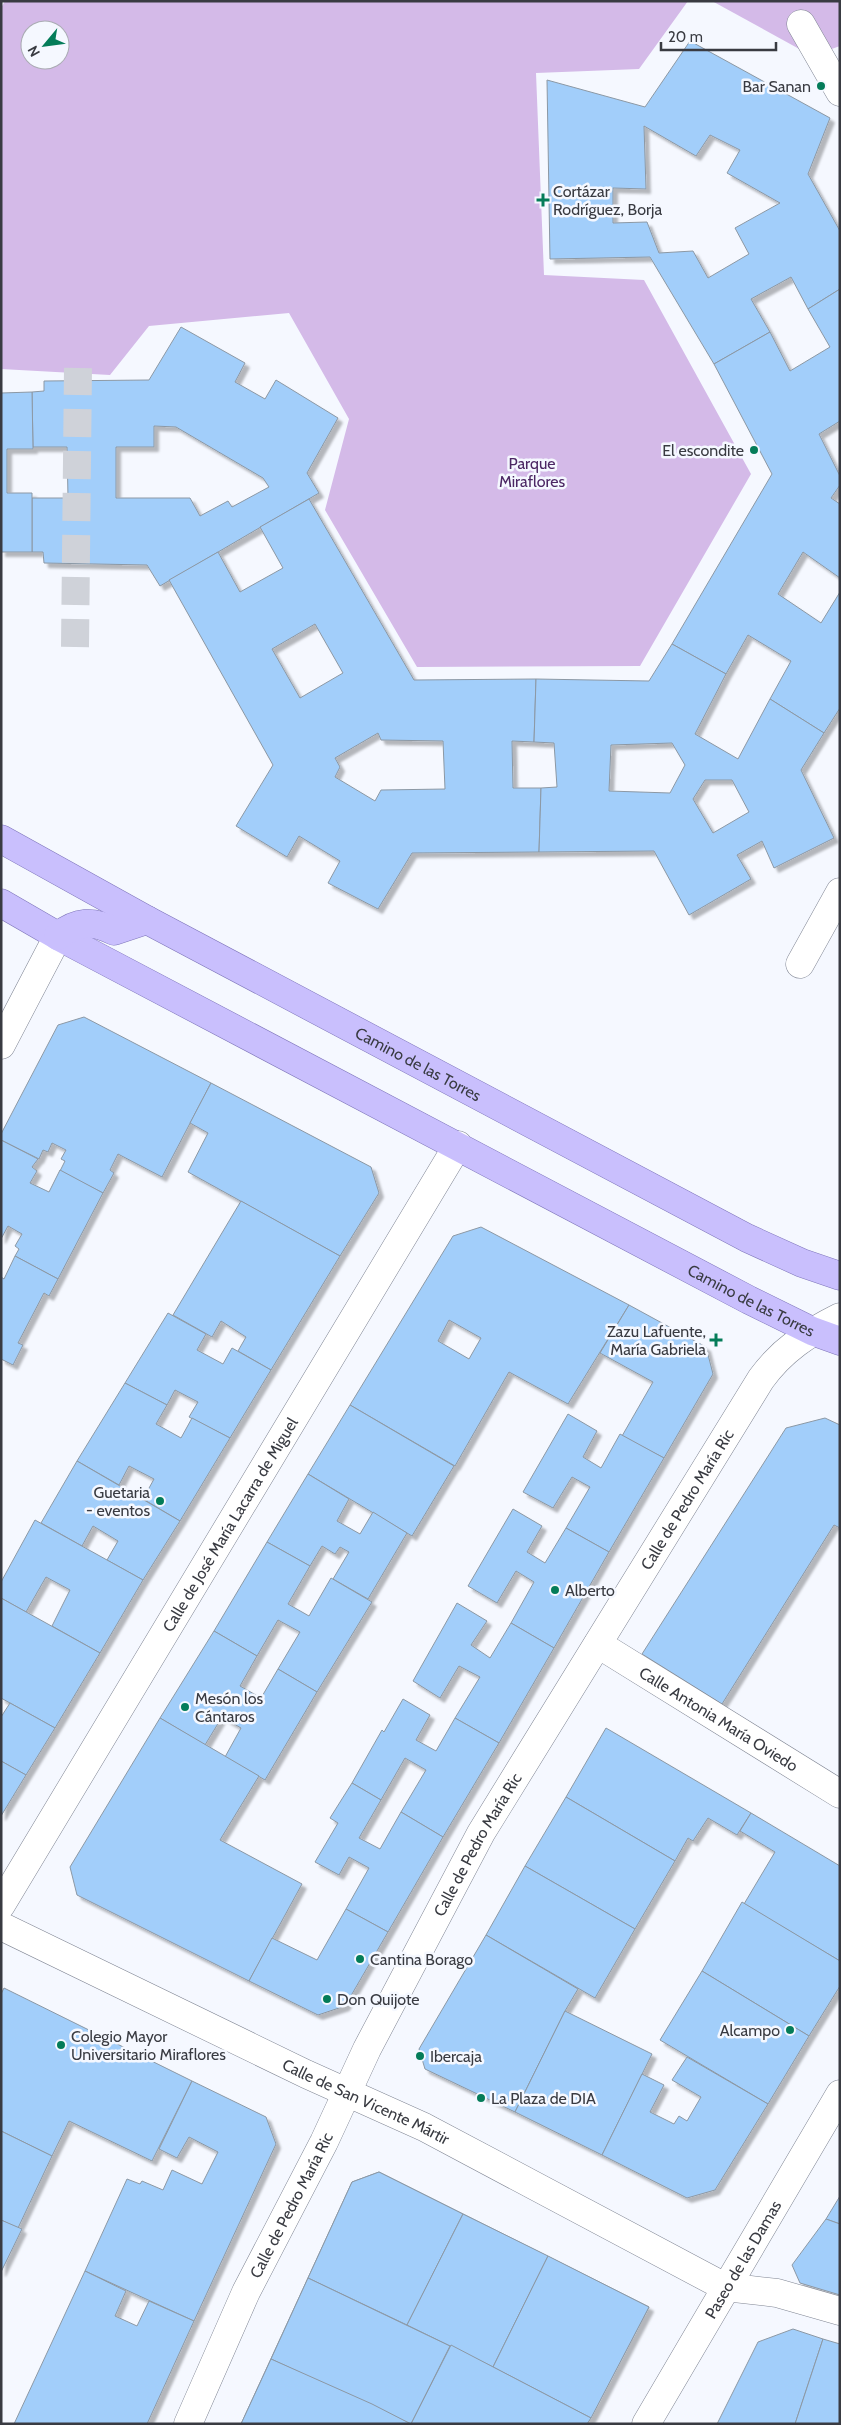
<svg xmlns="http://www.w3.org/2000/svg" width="841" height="2425" font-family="Cabin,sans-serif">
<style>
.green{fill:#d4bae8;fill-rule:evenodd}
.building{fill:#a2cefa;stroke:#8c98a4;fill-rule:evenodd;filter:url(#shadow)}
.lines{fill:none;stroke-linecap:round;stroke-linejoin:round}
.minor-tunnel{stroke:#cfd2d9;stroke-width:28;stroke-dasharray:28 14;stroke-linecap:butt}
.minor-casing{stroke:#808694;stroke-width:29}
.major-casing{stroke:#7f76ba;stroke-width:29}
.minor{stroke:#fff;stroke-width:28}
.major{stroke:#c9bffd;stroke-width:28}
.poi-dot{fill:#047c59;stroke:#f5f8ff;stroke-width:2}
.labels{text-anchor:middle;stroke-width:5;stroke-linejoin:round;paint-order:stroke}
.poi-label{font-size:16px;fill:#393b42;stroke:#f5f8ff;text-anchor:start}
.park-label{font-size:16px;fill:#4c2764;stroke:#f5f8ff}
.street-label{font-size:16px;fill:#393b42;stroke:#f5f8ff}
</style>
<defs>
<filter id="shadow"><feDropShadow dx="4.5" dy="4.5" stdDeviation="1" flood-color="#0004"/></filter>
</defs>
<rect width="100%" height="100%" fill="#f5f8ff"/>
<g class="green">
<path d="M5,1h683l-49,68 -103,4 8,202 100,5 107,194 -111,192 -223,1 -92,-157 24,-91 -60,-106 -140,13 -39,49 -109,-6v-361zM30,30h30v30h-30z"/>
<path d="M712,1h128v45l-28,10z"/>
</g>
<g class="building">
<path d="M690,41l140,77 -22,56 32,57v58l-32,20 -17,-32 -40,22 19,33 -56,32 -64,-107 -100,2 -3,-179 98,27zM644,126l52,30 14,-21 30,15 -13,23 53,30 -45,25 14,26 -41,24 -15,-27 -34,2 -12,-31 -34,1v-35l33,1z"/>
<path d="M840,289v132l-21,13 21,42v9l-9,13 9,6v74l-37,-26 -25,42 43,29 19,-31v116l-16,25 -54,-34 21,-38 -43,-26 -22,39 -54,-30 100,-170 -58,-110 56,-32 20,39 40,-24 -22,-38z"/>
<path d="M181,327l64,36 -10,19 30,17 11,-19 62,38 -31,55 12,20 -159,93 -13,-21 -103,-2 -1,-11h-11v-54h36l-1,-51h-34l-1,-55 12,-1v-10l105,-1zM154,426l22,1 87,51 6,9 -37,20 -4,-6 -28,15 -10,-18h-74v-51h38z"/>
<path d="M32,392l1,57h-26v44h25v59h-31v-159z"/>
<path d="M309,499l105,181 122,-1 -2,63 -22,-1 1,47h28l-2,64 -127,1 -34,56 -50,-26 12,-22 -41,-25 -12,21 -51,-31 37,-61 -104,-185 49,-28 22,40 43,-24 -23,-41zM315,624l28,49 -43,25 -28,-49zM378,733l3,7 62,1 2,48 -64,1 -6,11 -40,-24 5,-10 -5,-9z"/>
<path d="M672,644l54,30 -31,60 43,25 32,-60 54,34 -23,37 33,68 -60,30 -12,-27 -25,14 14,24 -62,36 -35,-64 -115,1 2,-64 16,-1 -3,-44 -20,-1 2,-63 113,2zM672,743l13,22 -15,28 -61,-2 2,-46zM705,780h27l17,32 -36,21 -20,-34z"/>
<path d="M84,1017l127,66 -49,94 -44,-23 -8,16 4,3 -11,20 -43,-22 5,-10 -4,-2 5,-9 -14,-7 -4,9 -5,-2 -4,9 -38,-19v-6l57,-109z"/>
<path d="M211,1083l160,84 8,26 -39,63 -152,-84 20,-39 -18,-10z"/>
<path d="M1,1140l37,19 -6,8 5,4 -7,12 19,9 11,-22 43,23 -45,86 -43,-23 4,-7 -4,-3 7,-12 -14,-8 -7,13z"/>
<path d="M241,1201l99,55 -69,114 -33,-19 8,-14 -25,-16 -9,16 -39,-22z"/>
<path d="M481,1227l148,78 -61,99 -59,-32 -54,94 -105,-61 103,-169zM449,1320l32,18 -12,21 -31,-18z"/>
<path d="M15,1256l43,23 -9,17 -5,-3 -26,50 5,2 -10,20 -12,-6v-82l3,2z"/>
<path d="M629,1305l77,42 7,27 -49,84 -42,-22 31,-54 -53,-29z"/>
<path d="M168,1313l38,21 -9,16 26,14 9,-16 39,22 -41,68 -41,-21 9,-15 -23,-12 -8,15 -42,-22z"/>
<path d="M125,1383l42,22 -11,19 25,14 11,-20 38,20 -50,83 -37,-22 11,-20 -25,-13 -10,19 -42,-24z"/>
<path d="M350,1405l104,61 -42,70 -104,-62z"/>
<path d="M568,1414l29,17 -14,26 18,11 19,-34 44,24 -55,94 -43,-24 24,-41 -18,-10 -19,31 -30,-16z"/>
<path d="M825,1418l15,7v103l-6,-3 -112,179 -80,-50 144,-226z"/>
<path d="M77,1461l103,60 -37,59 -36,-20 11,-19 -25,-15 -11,20 -41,-23z"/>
<path d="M308,1474l41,25 -12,22 23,13 13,-22 34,21 -39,66 -35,-20 16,-27 -9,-5 -5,7 -13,-8 -12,20 -43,-24z"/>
<path d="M513,1509l29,17 -15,26 18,11 21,-35 43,24 -55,96 -43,-25 23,-41 -18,-11 -19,32 -29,-17z"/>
<path d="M35,1520l108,60 -43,73 -48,-27 18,-36 -24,-13 -20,35 -25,-14v-16z"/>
<path d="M267,1542l43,24 -22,38 21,12 22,-38 41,24 -55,90 -39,-23 22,-37 -22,-12 -21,36 -43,-25z"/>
<path d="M1,1598l99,55 -45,75 -54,-30z"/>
<path d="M457,1603l30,18 -16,24 19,13 21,-35 43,25 -55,95 -44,-25 25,-41 -21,-11 -19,32 -27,-17z"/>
<path d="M214,1631l43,25 -17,30 21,12 17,-29 39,23 -52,88 -40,-23 16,-29 -19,-11 -17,28 -45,-27z"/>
<path d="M403,1699l27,16 -14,25 20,11 19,-33 44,25 -56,94 -42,-25 25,-42 -21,-12 -24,42 -29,-17 30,-53 2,2z"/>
<path d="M10,1703l45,25 -29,47 -25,-14v-44z"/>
<path d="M160,1718l99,58 -39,64 82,44 -53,97 -172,-86 -7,-28z"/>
<path d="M606,1728l145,85 -14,22 -29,-17 -15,23 -5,-3 -13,23 -109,-64z"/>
<path d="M1,1761l25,14 -25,41z"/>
<path d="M352,1783l29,17 -22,38 21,11 21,-37 42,25 -55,95 -42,-23 23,-41 -20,-11 -10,18 -24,-13 23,-39 -8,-5z"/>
<path d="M566,1797l109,64 -40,68 -110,-63z"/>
<path d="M751,1813l89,53v95l-96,-57 31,-52 -35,-21z"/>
<path d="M525,1866l110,63 -40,69 -109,-63z"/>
<path d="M742,1902l98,59v25l-31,50 -107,-65z"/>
<path d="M346,1909l42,23 -43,74 -27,9 -69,-34 23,-43 45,22z"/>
<path d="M486,1935l92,54 -13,22 -50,101 -90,-43 -6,-20z"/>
<path d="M702,1971l107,65 -41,68 -108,-64z"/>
<path d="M4,1988l188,93 -40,80 -83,-40 -17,35 -51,-25v-137z"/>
<path d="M565,2011l87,43 -50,101 -87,-43z"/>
<path d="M687,2057l81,47 -53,86 -28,8 -85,-43 40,-81 22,11 -14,27 24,12 5,-8 8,5 14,-24 -29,-17z"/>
<path d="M192,2081l74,36 10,27 -82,177 -109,-50 42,-92 13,5 2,-3 21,9 9,-20 30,14 16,-32 -29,-15 -12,21 -18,-9z"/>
<path d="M1,2131l51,25 -34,72 -17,-8z"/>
<path d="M379,2172l270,135 -62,117h-346l111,-242z"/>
<path d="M379,2172l84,42 -56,111 -99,-47 44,-96z"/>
<path d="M840,2196v28l-14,-5z"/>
<path d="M463,2214l85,42 -55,111 -86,-42z"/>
<path d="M826,2219l14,5v71l-40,-12 -8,-18z"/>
<path d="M1,2220l21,9 -21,43z"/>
<path d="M548,2256l101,51 -58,111 -98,-51z"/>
<path d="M85,2271l41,20 -11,25 22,10 12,-25 45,20 -47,103h-133z"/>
<path d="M308,2278l142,68 -39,78 -140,-65z"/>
<path d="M793,2329l30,10 -28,85h-78l41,-82z"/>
<path d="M823,2339l17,5v80h-45z"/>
<path d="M451,2345l140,73 -4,6h-176z"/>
<path d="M271,2359l101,45 39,20h-170z"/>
</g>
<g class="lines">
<path class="minor-tunnel" d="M75,647l3,-279"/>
<defs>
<g id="minor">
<path d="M801,24l39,68"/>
<path d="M800,964l40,-72"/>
<path d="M1,1045l57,-109"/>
<path id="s1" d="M598,1644l242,150"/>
<path id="s2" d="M1,1905l457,-760"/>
<path id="s3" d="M1,1926l305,148 118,53 301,160 52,6 63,18"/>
<path id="s4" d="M188,2424l58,-132 78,-150 43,-93 114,-216 280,-454c21,-29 47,-46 79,-62"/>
<path id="s5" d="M646,2424l194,-330"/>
</g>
<g id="major">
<path id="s6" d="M1,839l146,81 600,318 55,25 38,13"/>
<path id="s7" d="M1,903l57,33 691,364 63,31 28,10"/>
<path d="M58,936c19,-15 35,-16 56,-5l33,-11"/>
</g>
</defs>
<use href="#minor" class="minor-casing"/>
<use href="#major" class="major-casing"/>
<use href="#minor" class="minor"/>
<use href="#major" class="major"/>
</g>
<g class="poi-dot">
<circle cx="821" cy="86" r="5"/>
<path d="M540.5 192.5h5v5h5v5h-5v5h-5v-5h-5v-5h5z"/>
<circle cx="754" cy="450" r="5"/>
<path d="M713.5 1332.5h5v5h5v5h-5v5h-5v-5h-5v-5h5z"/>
<circle cx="160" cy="1501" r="5"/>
<circle cx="555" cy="1590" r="5"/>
<circle cx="185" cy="1707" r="5"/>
<circle cx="360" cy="1959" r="5"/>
<circle cx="327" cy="1999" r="5"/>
<circle cx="790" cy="2030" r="5"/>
<circle cx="61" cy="2045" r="5"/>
<circle cx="420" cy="2056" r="5"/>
<circle cx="481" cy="2098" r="5"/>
</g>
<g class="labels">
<g class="poi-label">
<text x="811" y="92" text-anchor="end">Bar Sanan</text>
<text x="553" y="197">Cortázar<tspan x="553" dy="18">Rodríguez, Borja</tspan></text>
<text x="744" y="456" text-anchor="end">El escondite</text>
<text x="706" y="1337" text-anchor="end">Zazu Lafuente,<tspan x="706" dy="18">María Gabriela</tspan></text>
<text x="150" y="1498" text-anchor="end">Guetaria<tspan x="150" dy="18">- eventos</tspan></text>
<text x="565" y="1596">Alberto</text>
<text x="195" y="1704">Mesón los<tspan x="195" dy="18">Cántaros</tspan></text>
<text x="370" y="1965">Cantina Borago</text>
<text x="337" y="2005">Don Quijote</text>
<text x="780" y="2036" text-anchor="end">Alcampo</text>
<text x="71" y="2042">Colegio Mayor<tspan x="71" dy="18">Universitario Miraflores</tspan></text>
<text x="430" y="2062">Ibercaja</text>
<text x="491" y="2104">La Plaza de DIA</text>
</g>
<g class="park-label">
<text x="532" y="469">Parque<tspan x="532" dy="18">Miraflores</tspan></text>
</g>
<g class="street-label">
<text dy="6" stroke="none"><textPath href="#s6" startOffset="474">Camino de las Torres</textPath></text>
<text dy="6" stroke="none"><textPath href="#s7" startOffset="849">Camino de las Torres</textPath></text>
<text dy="6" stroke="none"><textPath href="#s4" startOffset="1052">Calle de Pedro María Ric</textPath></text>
<text dy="6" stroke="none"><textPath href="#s2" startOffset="444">Calle de José María Lacarra de Miguel</textPath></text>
<text dy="6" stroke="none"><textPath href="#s1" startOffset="142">Calle Antonia María Oviedo</textPath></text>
<text dy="6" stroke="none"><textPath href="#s4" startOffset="648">Calle de Pedro María Ric</textPath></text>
<text dy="6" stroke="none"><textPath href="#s3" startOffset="405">Calle de San Vicente Mártir</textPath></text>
<text dy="6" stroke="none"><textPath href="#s4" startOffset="242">Calle de Pedro María Ric</textPath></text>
<text dy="6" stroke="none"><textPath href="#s5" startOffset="191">Paseo de las Damas</textPath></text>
</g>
</g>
<rect width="841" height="2425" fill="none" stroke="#393b42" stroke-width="5"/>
<g transform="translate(45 45) rotate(241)"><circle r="24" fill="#f5f8ff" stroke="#aaacb3"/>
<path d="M0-4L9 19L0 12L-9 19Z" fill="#047c59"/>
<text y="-8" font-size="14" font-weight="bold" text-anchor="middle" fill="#393b42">N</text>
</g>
<path d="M661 42v8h115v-8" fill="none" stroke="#393b42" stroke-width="2.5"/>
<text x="668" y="42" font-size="15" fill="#393b42" stroke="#f5f8ff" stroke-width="4" paint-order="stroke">20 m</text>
</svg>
